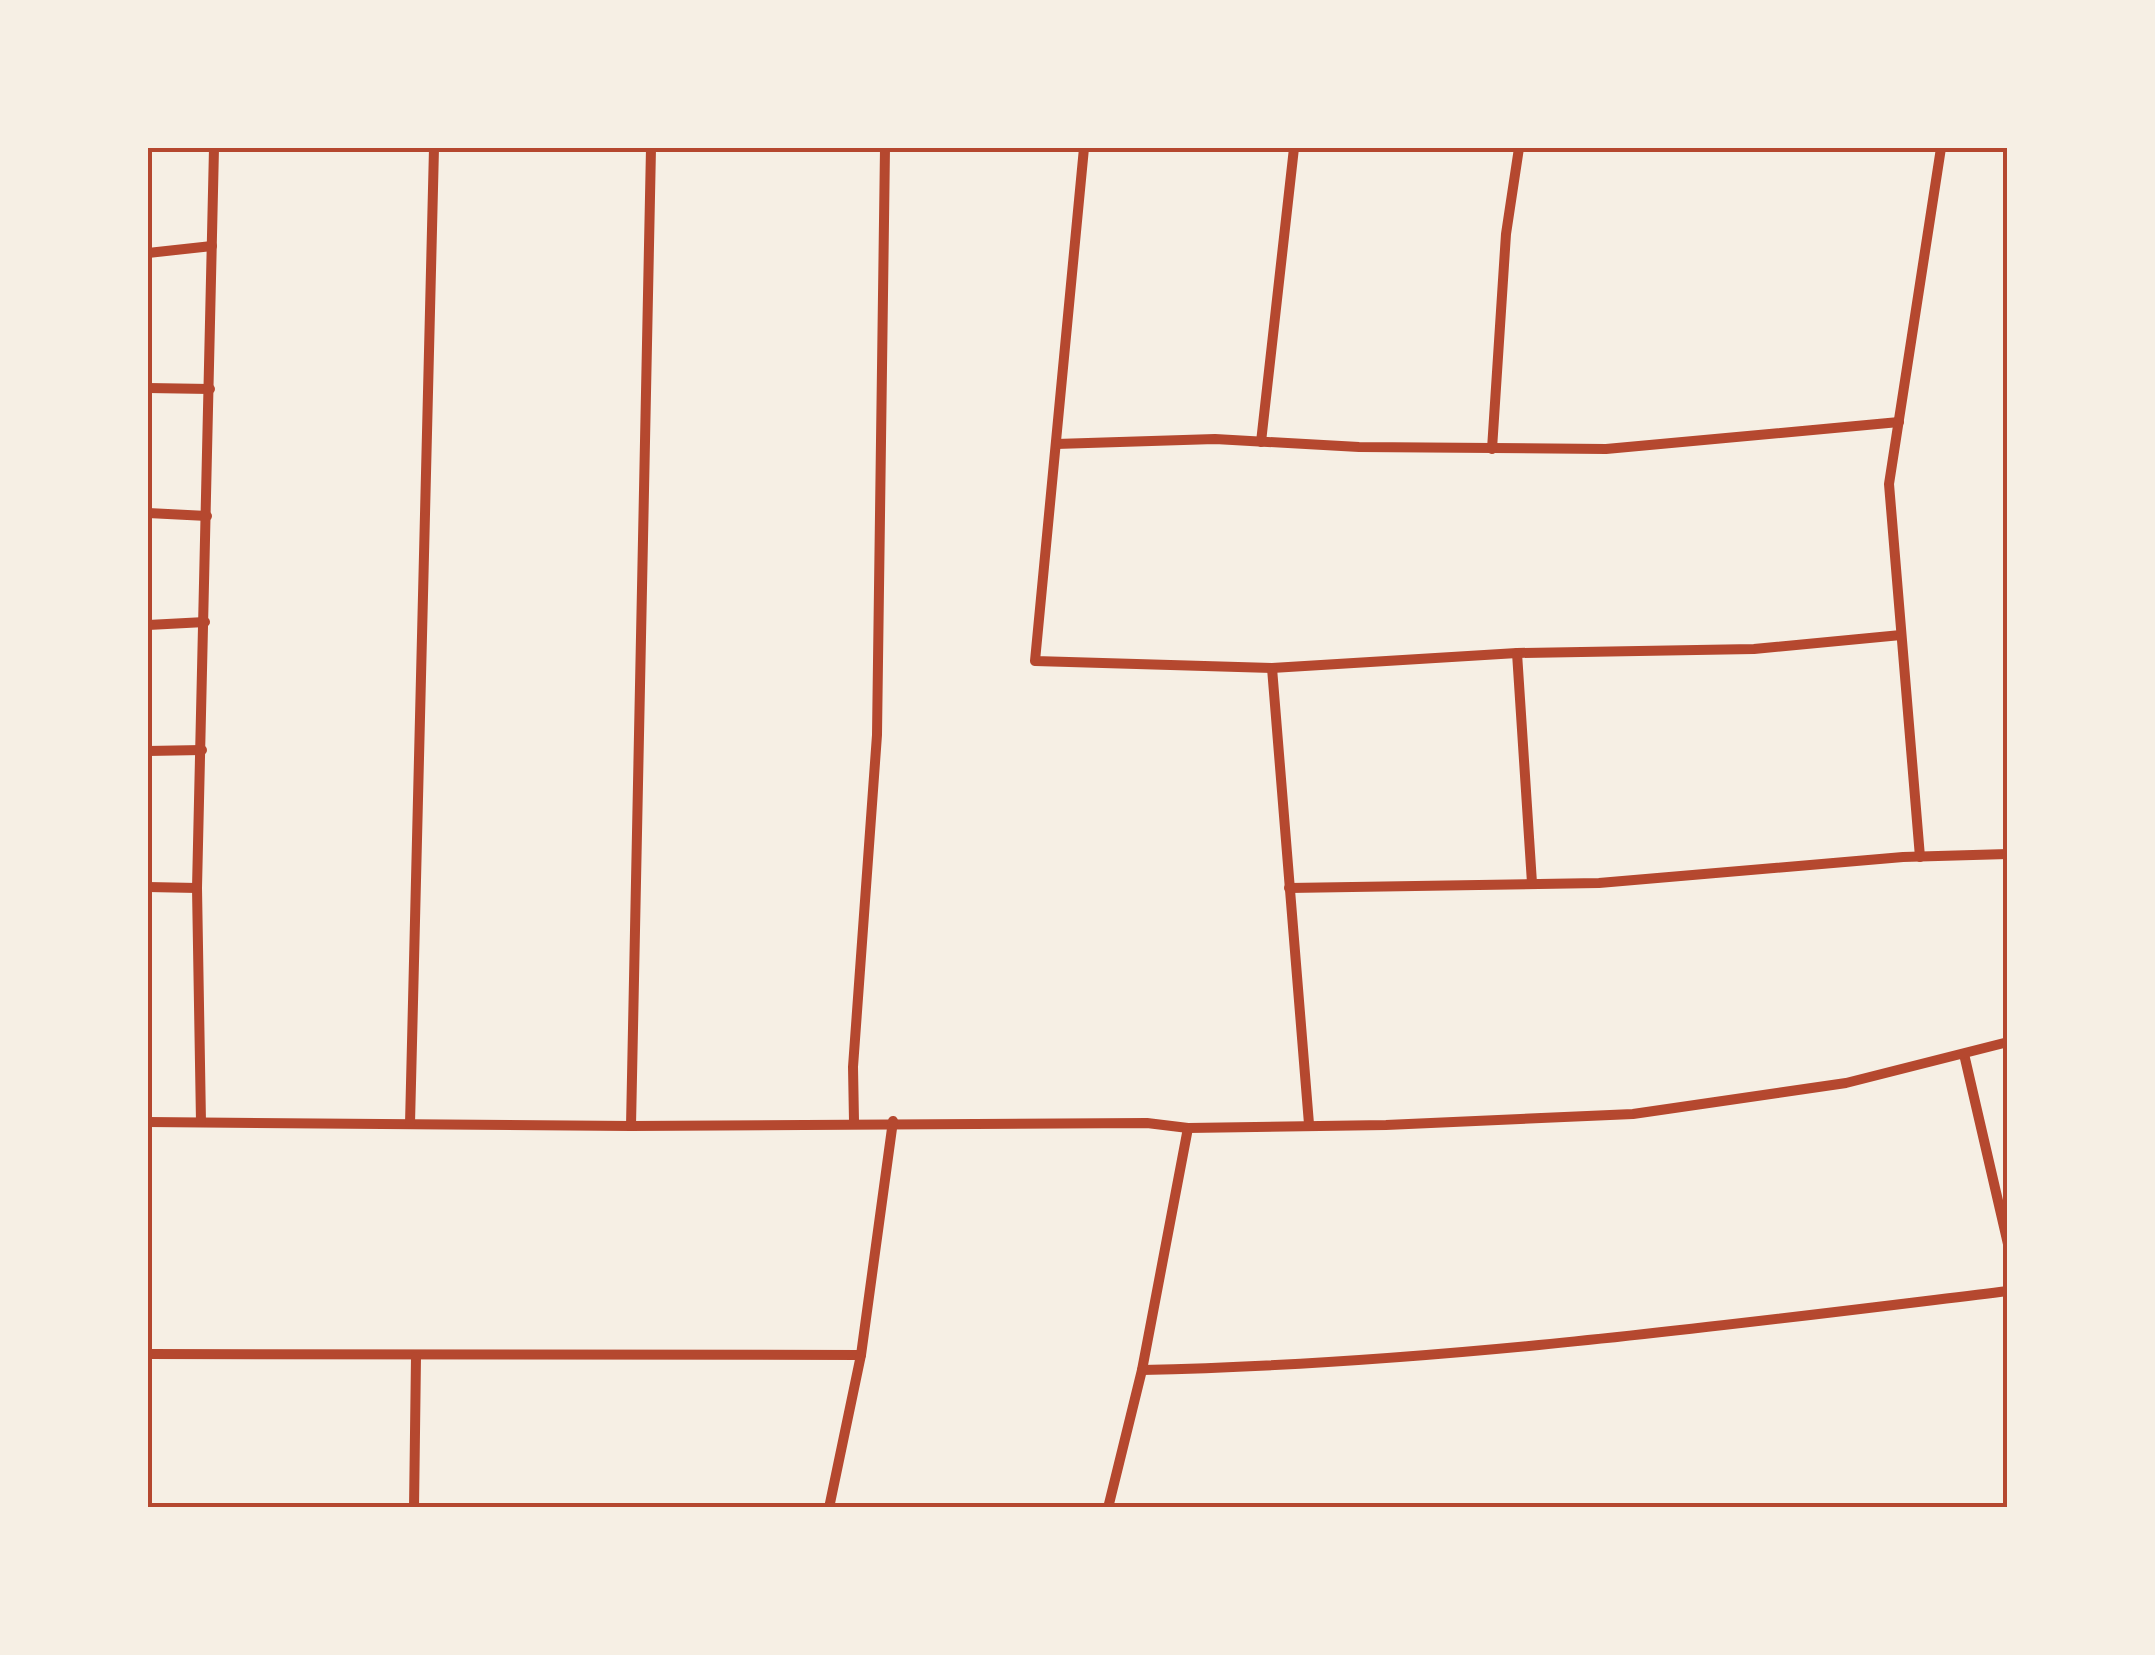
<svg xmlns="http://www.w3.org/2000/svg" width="2155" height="1655" font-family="'Open Sans',sans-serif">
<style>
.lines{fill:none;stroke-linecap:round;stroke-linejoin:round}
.minor{stroke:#b5482f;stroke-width:10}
.neatline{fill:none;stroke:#b5482f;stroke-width:4}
</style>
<rect width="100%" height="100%" fill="#f6efe4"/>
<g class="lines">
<g class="minor">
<path d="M1084,148l-49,513 237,7 245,-15 237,-4 147,-14"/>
<path d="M148,253l64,-7"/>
<path d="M148,388l62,1"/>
<path d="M1261,442l33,-294"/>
<path d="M1056,444l159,-5 144,8 247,2 293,-27"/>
<path d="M1492,449l14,-215 13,-86"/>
<path d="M148,513l59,3"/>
<path d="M148,625l57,-3"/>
<path d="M1517,653l15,230"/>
<path d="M1272,668l37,456"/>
<path d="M148,751l54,-1"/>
<path d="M1920,857l-31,-373 52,-336"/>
<path d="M148,887l49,1"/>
<path d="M1289,888l310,-5 304,-26 105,-3"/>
<path d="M1964,1054l44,190"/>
<path d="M854,1121l-1,-54 24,-332 8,-587"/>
<path d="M148,1122l483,4 516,-3 41,5 198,-3 247,-11 213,-31 162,-41"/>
<path d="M201,1122l-4,-234 17,-740"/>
<path d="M410,1124l24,-976"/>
<path d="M631,1126l20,-978"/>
<path d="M148,1354l713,1"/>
<path d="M1142,1370c290,-6 578,-44 866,-79"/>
<path d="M414,1508l2,-151"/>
<path d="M829,1508l32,-153 32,-234"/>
<path d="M1108,1508l34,-138 46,-242"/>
</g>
</g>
<rect width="2155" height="1655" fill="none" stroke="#f6efe4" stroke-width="300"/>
<rect x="150" y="150" width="1855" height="1355" class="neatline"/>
</svg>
